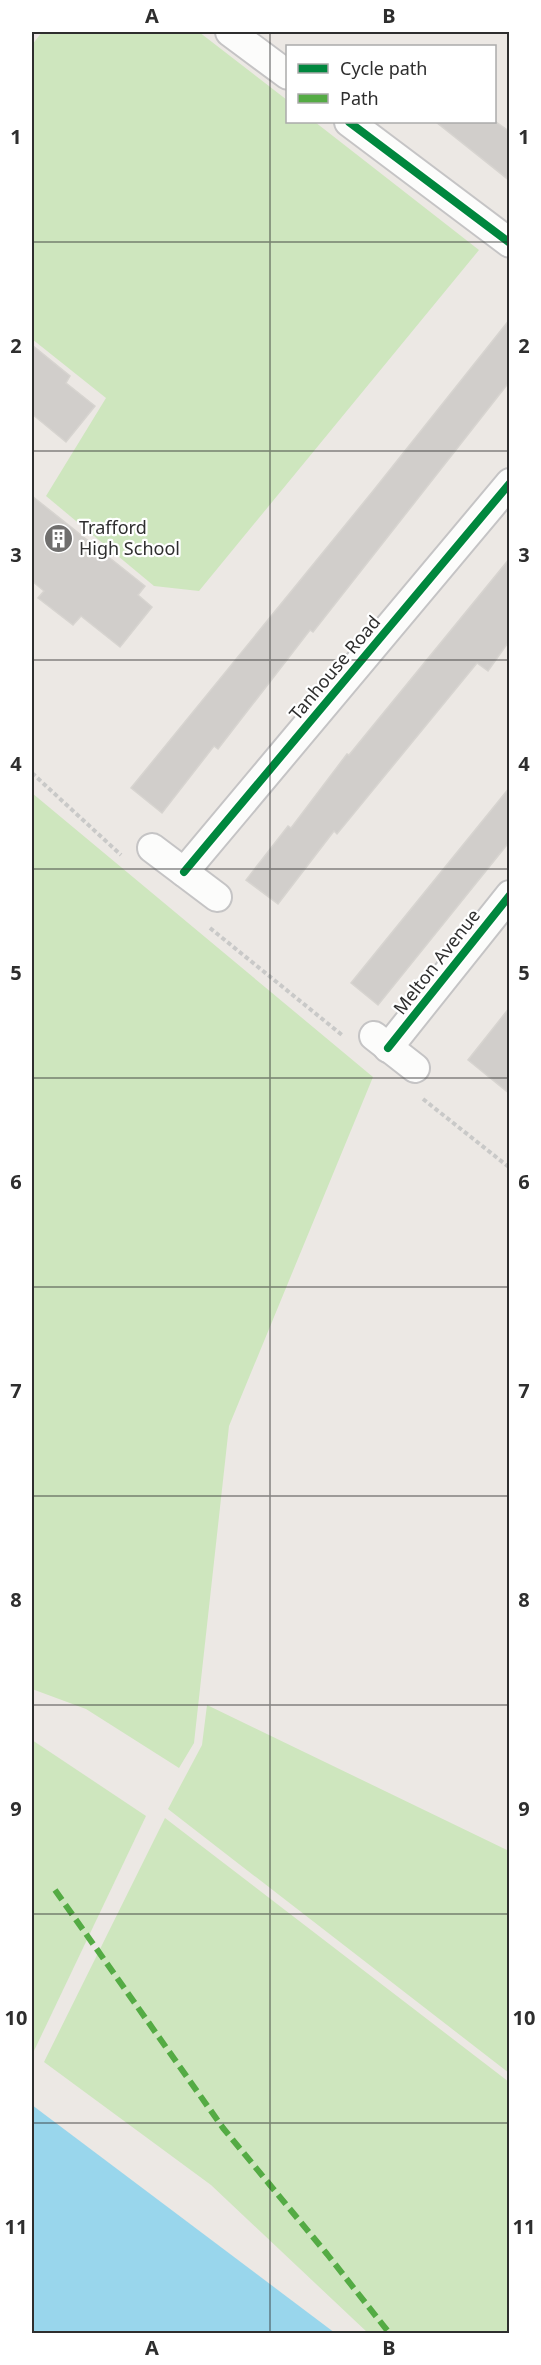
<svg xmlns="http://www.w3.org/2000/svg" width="541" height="2365" font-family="'Noto Sans',sans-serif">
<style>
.green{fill:#cee6be}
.water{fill:#99d6ec}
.building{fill:#d1cecb;stroke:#d7d4d0;stroke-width:1.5}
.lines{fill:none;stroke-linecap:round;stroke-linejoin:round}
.minor-casing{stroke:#c5c4c5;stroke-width:32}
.path{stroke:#c9c9c8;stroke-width:4;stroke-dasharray:4.5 3;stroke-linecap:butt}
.minor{stroke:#fcfcfb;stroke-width:28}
.quiet{stroke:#54ab44;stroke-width:6;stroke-dasharray:12 6;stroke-linecap:butt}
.cycleway-casing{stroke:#fff;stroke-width:11}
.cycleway{stroke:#00873e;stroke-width:8}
.grid{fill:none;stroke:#2e2e2e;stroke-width:1.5;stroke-opacity:0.55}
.labels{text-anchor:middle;stroke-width:4.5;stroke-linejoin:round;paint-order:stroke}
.poi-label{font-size:18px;fill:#2e2e2e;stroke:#fff;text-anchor:start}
.street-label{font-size:18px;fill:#2e2e2e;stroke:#fff}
.neatline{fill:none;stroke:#2e2e2e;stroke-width:2}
.grid-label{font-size:20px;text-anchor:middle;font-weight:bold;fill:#2e2e2e}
</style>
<rect width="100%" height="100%" fill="#ece8e4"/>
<g class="green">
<path d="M42,32h157l88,68 1,22h27l164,128 -280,341 -45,-5 -108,-90 60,-98 -74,-59v-294z"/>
<path d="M32,793l341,284 -144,349 -35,317 -15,25 -93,-59 -54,-20z"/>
<path d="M207,1705l302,146v222l-341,-264 34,-64z"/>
<path d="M32,1740l114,76 -114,239z"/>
<path d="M165,1818l344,264v251h-141l-157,-148 -167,-123z"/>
</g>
<path class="water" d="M32,2105l303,228h-303z"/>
<g class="building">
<path d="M436,122h60l14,10v49z"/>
<path d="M510,319v62l-197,251 -3,-2 -92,119 -4,-3 -52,67 -31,-25 242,-297z"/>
<path d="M32,345l38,31 -4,7 29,23 -29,36 -34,-28z"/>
<path d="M32,496l113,90 -7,9 14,12 -32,40 -39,-31 -8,9 -35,-27 6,-7 -12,-10z"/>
<path d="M510,558v82l-22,31 -11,-8 -140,171 -3,-3 -56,73 -32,-24 42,-54 3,2 56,-74 2,1z"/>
<path d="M510,787v54l-132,164 -27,-22z"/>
<path d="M510,1007v87l-42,-34z"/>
</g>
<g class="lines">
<defs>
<g id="minor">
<path d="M230,32l58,43"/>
<path d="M349,122l161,121"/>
<path d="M152,848l65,49"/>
<path d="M184,872l326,-389"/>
<path d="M374,1036l41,32"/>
<path d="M388,1048l122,-153"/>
</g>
</defs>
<use href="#minor" class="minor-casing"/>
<g class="path">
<path d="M32,773l89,82"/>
<path d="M210,928l132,107"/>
<path d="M423,1099l87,69"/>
</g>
<use href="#minor" class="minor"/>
<path class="quiet" d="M55,1890l168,238 104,126 63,80"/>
<defs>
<g id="cycleway">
<path d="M349,122l161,121"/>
<path d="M184,872l326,-389"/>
<path d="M388,1048l122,-153"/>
</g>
</defs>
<use href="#cycleway" class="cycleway-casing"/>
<use href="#cycleway" class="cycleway"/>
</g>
<path class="grid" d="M270,32v2302M32,242h478M32,451h478M32,660h478M32,869h478M32,1078h478M32,1287h478M32,1496h478M32,1705h478M32,1914h478M32,2123h478"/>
<defs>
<symbol id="building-disc" viewBox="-11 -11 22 22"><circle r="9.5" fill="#706f6e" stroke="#fff"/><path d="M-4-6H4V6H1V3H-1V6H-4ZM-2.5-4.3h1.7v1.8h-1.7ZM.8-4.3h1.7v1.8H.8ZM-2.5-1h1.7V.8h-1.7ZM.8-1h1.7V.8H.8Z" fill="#fff"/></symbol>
</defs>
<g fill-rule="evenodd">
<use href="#building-disc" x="42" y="522" width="33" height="33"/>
</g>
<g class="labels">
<g class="poi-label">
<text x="79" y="534">Trafford<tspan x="79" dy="21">High School</tspan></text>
</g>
<g class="street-label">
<text transform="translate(335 668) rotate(-50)" y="6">Tanhouse Road</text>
<text transform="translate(437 962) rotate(-52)" y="6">Melton Avenue</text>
</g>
</g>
<rect width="541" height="2365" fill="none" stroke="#ffffff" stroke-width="66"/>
<rect x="286" y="45" width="210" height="78" fill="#ffffff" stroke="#ababab" stroke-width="1.5"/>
<rect x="298" y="64" width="30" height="9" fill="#00873e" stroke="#ababab" stroke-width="1.5"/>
<text x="340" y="75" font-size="18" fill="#2e2e2e">Cycle path</text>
<rect x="298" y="94" width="30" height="9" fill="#54ab44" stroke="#ababab" stroke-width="1.5"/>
<text x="340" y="105" font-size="18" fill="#2e2e2e">Path</text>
<rect x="33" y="33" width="475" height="2299" class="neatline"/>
<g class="grid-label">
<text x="152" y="23">A</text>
<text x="389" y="23">B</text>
<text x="16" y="144">1</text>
<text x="524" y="144">1</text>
<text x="16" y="353">2</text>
<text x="524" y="353">2</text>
<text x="16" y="562">3</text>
<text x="524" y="562">3</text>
<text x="16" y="771">4</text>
<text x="524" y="771">4</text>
<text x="16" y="980">5</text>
<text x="524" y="980">5</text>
<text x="16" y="1189">6</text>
<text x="524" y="1189">6</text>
<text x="16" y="1398">7</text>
<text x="524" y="1398">7</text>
<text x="16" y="1607">8</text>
<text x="524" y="1607">8</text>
<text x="16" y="1816">9</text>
<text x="524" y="1816">9</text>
<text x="16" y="2025">10</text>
<text x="524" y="2025">10</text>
<text x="16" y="2234">11</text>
<text x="524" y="2234">11</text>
<text x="152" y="2355">A</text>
<text x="389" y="2355">B</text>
</g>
</svg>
